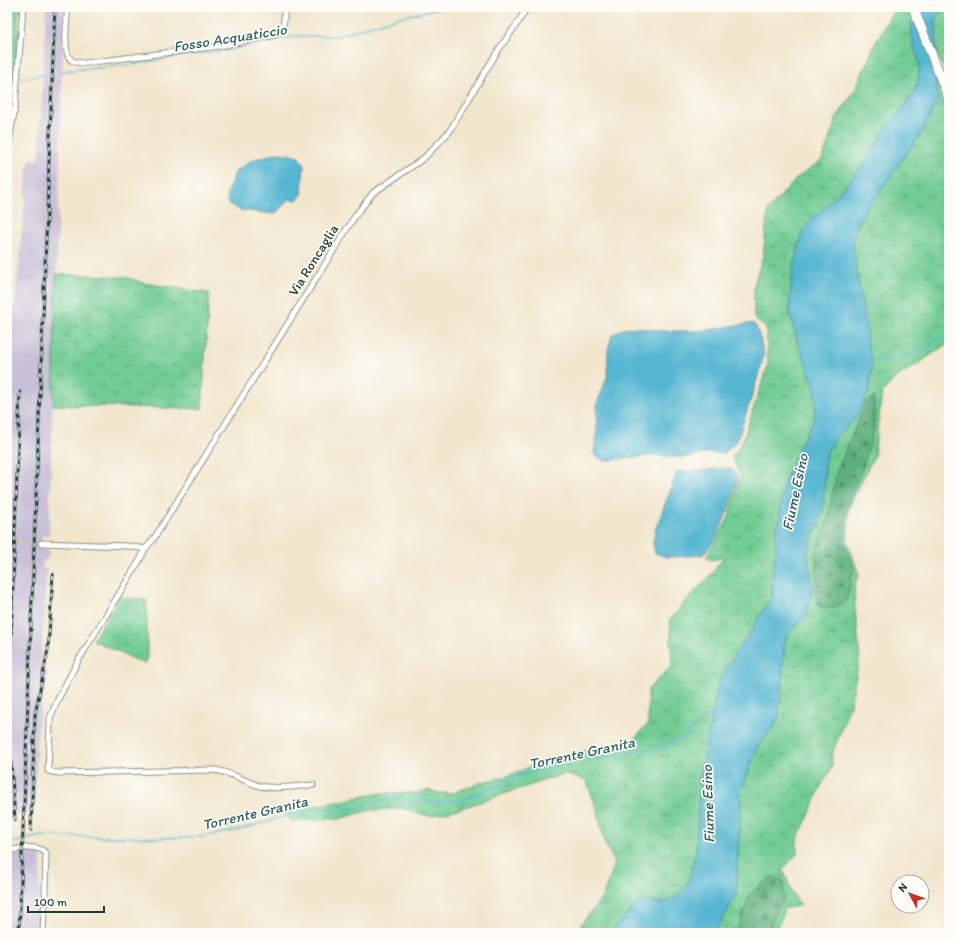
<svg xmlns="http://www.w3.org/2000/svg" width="956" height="940" font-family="Itim,sans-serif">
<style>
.built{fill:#e9d2ed}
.railway{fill:#c9bfd7}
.grass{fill:url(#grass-tufts);stroke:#488464}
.forest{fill:url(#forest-firs);stroke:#3e7659}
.park{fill:url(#park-dots);stroke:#488464}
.water{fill:#54b6d2;stroke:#3a7a83}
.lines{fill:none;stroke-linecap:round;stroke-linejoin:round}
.stream{stroke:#54b6d2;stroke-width:1.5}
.street-tunnel{stroke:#c8c4ae;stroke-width:5;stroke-dasharray:5 2.5;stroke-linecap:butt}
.street-casing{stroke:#889280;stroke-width:7}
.highway-casing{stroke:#889280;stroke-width:11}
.street{stroke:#fff;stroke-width:5}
.highway{stroke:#fff;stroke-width:9}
.rail-casing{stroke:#1f3d34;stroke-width:3}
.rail{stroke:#fdfcf7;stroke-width:1.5;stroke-dasharray:4.5;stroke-linecap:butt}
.labels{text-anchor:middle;stroke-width:3.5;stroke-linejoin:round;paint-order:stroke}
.street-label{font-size:14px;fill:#1f3d34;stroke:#fdfcf7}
.water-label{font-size:15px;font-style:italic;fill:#2f6163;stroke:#fdfcf7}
</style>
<defs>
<pattern id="grass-tufts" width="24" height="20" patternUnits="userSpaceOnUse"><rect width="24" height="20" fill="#72cc94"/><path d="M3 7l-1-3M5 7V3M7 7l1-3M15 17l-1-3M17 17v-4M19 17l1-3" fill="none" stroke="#5da77a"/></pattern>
<pattern id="forest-firs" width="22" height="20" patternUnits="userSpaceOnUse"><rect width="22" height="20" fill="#5db07e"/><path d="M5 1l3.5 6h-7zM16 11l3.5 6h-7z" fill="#4c9068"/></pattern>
<pattern id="park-dots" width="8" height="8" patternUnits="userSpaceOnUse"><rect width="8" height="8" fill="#72cc94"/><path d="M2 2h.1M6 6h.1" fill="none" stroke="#5da77a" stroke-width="1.8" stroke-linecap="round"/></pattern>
</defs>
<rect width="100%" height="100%" fill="#fdfcf7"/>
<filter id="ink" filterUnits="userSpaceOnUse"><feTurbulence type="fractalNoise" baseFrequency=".025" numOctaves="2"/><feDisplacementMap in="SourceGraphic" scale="8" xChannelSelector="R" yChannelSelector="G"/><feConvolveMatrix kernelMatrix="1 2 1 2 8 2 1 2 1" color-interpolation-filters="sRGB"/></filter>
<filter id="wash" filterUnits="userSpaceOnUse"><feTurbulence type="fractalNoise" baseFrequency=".012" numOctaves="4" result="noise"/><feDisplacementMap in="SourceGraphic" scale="16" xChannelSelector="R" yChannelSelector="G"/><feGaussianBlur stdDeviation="0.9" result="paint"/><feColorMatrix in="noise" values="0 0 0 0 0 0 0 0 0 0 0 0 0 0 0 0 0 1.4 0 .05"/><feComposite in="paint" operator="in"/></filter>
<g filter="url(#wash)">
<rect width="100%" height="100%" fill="#f2e6cd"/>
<path class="built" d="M17,85l-10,68v-67z"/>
<g class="railway">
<path d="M46,7h18l-15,528 -7,1v12l7,1v7l-6,6 -1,6 5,1 -7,100 9,2 -10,47 -2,23 -3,74 -20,-1 -6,2v-2l-1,-1v-506h8l13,-140 2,-8 9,1z"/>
<path d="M38,850l3,2 -2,81h-32v-78z"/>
</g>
<g class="grass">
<path d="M7,7h12l-4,78 -8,1z"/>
<path d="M895,7h15l4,10 -1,27 7,21 -3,21 -16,26 -12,12 -17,29 -38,46 -25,22 -7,14 -9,34 -4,42 8,29 18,47v30l-17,33 -15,36 -4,36 -4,12 1,16 -3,22 -1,23 -18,32 -16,22 -19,32 -19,97 -4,72 -7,30 -9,14 -17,9 -23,-2 -25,26 -2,6h-39l28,-35 13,-34 -10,-21 -8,-34 -11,-29 -22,-6 -105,35 -30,7 -27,-8 -35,3 -28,8 -47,2 -13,-11 41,-5 60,-12h37l11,-3 12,3h13l29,-11 26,-6 33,-14 50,-13 40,-7 17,-18v-35l24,-23 -2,-46 13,-16 26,-27 15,-20 -11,3 -7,-2 22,-39 12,-43 -8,-19 10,-14 26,-78 -2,-37 -12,-10v-34l9,-29 5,-45 30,-33 24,-17 14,-41 19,-29 19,-44z"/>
<path d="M936,78l13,25v87l-9,23 9,5v125l-55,36 -12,14 -8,63 -25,51 -2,34 12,33 -5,13 1,22 5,47 -10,49 -18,50v13l-11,18 -11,27 -13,27v14l-14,15 10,26 8,10 -17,4 -5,16 -10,6v2h-57l9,-11 15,-28 5,-102 16,-44 21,-27 4,-36 2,-37 3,-13 19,-21 7,-27 -6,-34 6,-18 12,-63 1,-19 14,-20 16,-15 11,-87 -11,-63 -3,-29 3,-11 10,-20 10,-10 15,-23 31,-43 5,-12z"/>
<path d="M56,274l70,3 18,6 65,10 -7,116 -149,-4z"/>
<path d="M119,597l28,3v58l-2,6 -52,-24z"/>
</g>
<g class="forest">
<path d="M874,397v30l-10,38 -17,40 -4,35 11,29 -8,32 -12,7 -14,-1 -5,-13 2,-15 -2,-27 10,-21 12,-60 29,-69z"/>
<path d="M772,876l12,5 -1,19 -17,33h-30l14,-39z"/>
</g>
<path class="park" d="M919,7h30v76z"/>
<g class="water">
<path d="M920,7h23l-7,13v58l2,22 -16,32 -31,43 -15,23 -10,10 -10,20 -3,11 3,29 11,63 -1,7 6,27 -3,27 -13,26 -16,15 -14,20 -3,61 -10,21 -6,18 6,34 -7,28 -19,20 -3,13 -2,37 -4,36 -21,27 -16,44 -5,102 -15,28 -9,11h-99l2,-6 25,-26 23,2 17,-9 9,-14 7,-30 4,-72 19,-97 19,-32 16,-22 18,-32 1,-23 3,-22 -1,-16 4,-12 4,-36 15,-36 17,-33v-30l-18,-47 -8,-29 4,-42 9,-34 7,-14 25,-22 38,-46 17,-29 12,-12 16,-26 3,-21 -7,-21 -2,-21z"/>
<path d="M277,153l20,2 7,9 -2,31 -5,5 -8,-1 -14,15 -35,-4 -12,-7 -1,-9 8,-22 17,-12z"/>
<path d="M752,323l4,3 4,12 4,17 -11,38 -16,48 -13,12h-16l-18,4h-16l-19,-2 -51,6 -10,-7 3,-27v-23l10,-27 1,-28 4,-14 8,-5 14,-3 30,4h34z"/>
<path d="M728,468l5,2c2,2 4,5 4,8 -1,14 -21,69 -34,76 -4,2 -31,3 -37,3 -3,-1 -8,-3 -11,-4l-2,-9 2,-13 22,-59z"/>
</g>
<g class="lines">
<g class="stream">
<path d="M502,7l4,2h9l2,-2"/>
<path d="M62,71l67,-6 63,-11 16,-1 27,-4 43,-10 24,-3h34l64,-19 46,-10"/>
<path d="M7,76h8"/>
<path d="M19,77l7,1 18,-3"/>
<path d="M936,101l13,4"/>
<path d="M869,358l22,4 37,-15 21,-15"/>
<path d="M7,844l33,-8 134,2 27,-1 38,-7 72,-21 36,1 42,-11 59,3 19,-4 51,-22 32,-9 106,-19 27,-10 18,-18 13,-7"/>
</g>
</g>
</g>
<g filter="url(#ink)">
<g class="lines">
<path class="street-tunnel" d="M7,542l34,1"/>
<defs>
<g id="street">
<path d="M68,7c-1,11 -6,45 3,53 4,3 10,3 15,3l134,-17 55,-11c11,-8 9,-15 9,-28"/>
<path d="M7,153l8,-46 8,-100"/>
<path d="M41,543l87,3 17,3"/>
<path d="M313,785c-17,1 -37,5 -53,1 -15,-4 -29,-14 -45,-16l-157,3 -10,-2 2,-47v-6l8,-19 20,-38 63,-103 4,-9 8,-9 202,-324 18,-23 51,-35 25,-26 50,-83 20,-28 8,-14"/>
<path d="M7,851c13,-2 29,-8 39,2l-1,39 2,7 -3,10 -1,24"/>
</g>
<path id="highway" d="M913,7l36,92"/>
</defs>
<use href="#street" class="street-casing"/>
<use href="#highway" class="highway-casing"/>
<use href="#street" class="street"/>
<use href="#highway" class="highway"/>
<defs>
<g id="rail">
<path d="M15,820l-7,-99 12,-329"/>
<path d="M31,830l4,-115 13,-66 5,-75"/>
<path d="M19,933l36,-926"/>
</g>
</defs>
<use href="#rail" class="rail-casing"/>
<use href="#rail" class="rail"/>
</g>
</g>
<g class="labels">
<g class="street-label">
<text transform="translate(313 260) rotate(-58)" y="5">Via Roncaglia</text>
</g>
<g class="water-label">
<text transform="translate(230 38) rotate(-9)" y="5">Fosso Acquaticcio</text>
<text transform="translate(795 492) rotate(-78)" y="5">Fiume Esino</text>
<text transform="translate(582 753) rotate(-12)" y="5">Torrente Granita</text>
<text transform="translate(708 804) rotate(-92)" y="5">Fiume Esino</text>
<text transform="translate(255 813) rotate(-13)" y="5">Torrente Granita</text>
</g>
</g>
<rect width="956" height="940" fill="none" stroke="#fdfcf7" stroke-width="24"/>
<g transform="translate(910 894) rotate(311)"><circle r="19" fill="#fdfcf7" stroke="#a4b0a9"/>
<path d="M0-3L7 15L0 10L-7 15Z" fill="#c8321e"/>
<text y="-6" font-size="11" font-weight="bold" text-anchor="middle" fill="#1f3d34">N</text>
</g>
<path d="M28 906v6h76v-6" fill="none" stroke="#1f3d34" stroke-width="2"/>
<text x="34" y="906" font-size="12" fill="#1f3d34" stroke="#fdfcf7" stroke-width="3" paint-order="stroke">100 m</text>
</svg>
